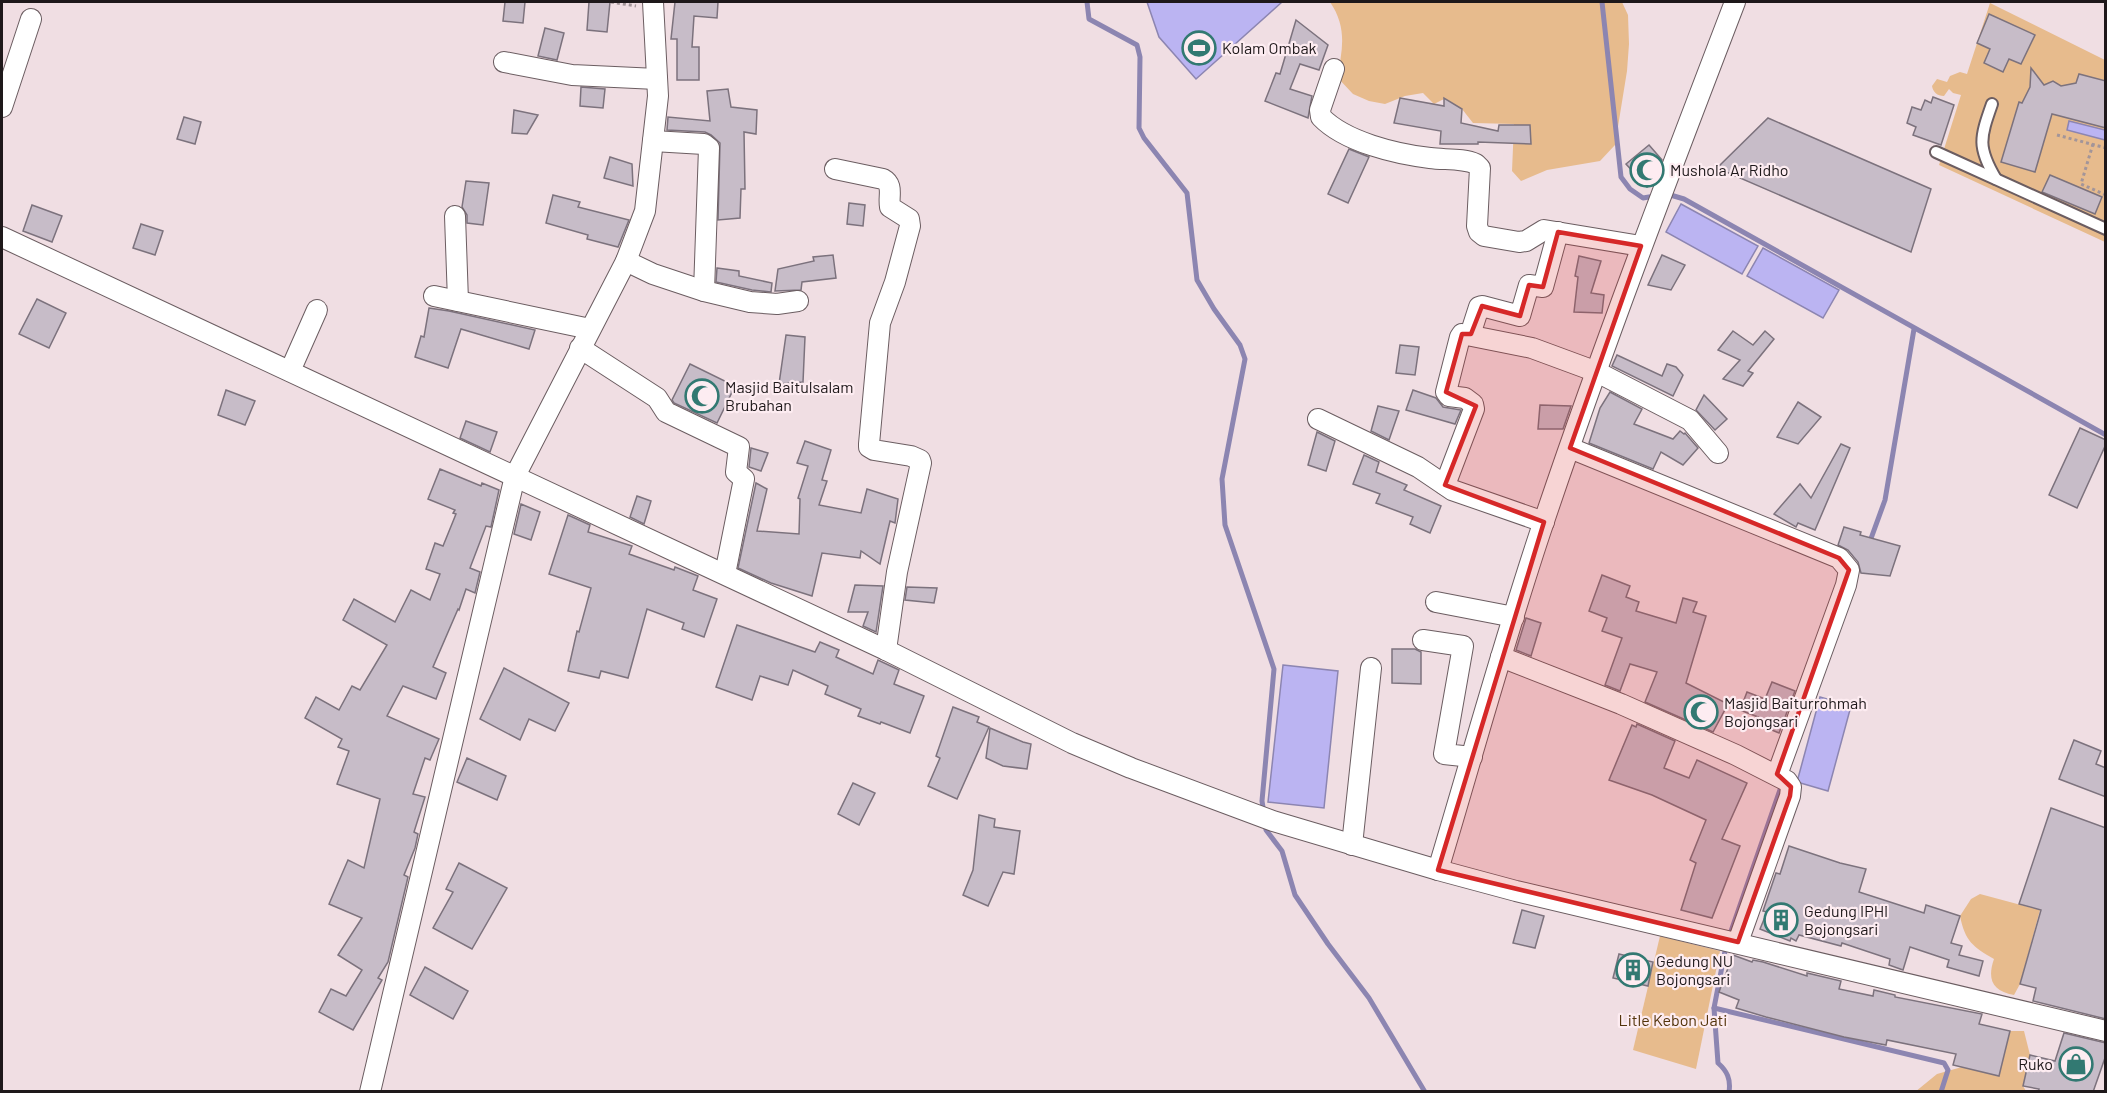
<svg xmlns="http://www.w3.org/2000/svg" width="2107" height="1093" font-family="Barlow,sans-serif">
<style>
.green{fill:#e7bb8d}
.water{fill:#bbb4f2;stroke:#8c85b1;stroke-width:1.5}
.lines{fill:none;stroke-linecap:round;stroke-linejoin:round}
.stream{stroke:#8c85b1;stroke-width:5}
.building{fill:#c7bcc8;stroke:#7c727d;stroke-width:1.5}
.lane-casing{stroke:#6b5d61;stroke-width:14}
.street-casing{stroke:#6b5d61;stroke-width:22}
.path{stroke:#a39599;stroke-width:3;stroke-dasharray:3 3;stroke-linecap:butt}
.lane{stroke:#fff;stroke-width:10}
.street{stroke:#fff;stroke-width:20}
.marked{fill:#d62828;fill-opacity:0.2;stroke:#d62828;stroke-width:4.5;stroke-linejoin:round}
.labels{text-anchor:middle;stroke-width:4.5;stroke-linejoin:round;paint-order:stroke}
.poi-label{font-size:16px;fill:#1e181a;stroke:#fdecf1;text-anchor:start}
.park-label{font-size:16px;fill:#53330a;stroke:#fdecf1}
</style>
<rect width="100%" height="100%" fill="#f0dee3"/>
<g class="green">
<path d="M1330,2h292l6,13 1,29 -2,27 -12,74 -15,16 -53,9 -26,11 -9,-10 2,-47 -41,-1 -11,-14 -13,6 -5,-16 -10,5 -11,-11 -18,3 -20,8 -16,-3 -16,-7 -16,-17c6,-28 10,-50 -7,-75z"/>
<path d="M1990,3l115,57v182l-166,-77 22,-70 -8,-2 -4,-4 -5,7c-7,0 -11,-4 -12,-10l5,-7 10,3 3,-6 10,-4 7,2z"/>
<path d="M1980,894l60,16 -20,74 -6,11c-22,-4 -27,-16 -20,-36 -21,-12 -29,-18 -34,-43l11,-17z"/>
<path d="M1660,936l60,15 -24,118 -63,-19z"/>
<path d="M2010,1031h14l6,24 -7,31 3,5 -111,1 22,-18 25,-7 37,9z"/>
</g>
<g class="water">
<path d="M1147,2h135l-86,77 -37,-42z"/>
<path d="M2069,121l36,9v10l-38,-10z"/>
<path d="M1681,204l77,42 -16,28 -76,-42z"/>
<path d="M1763,248l76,42 -16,28 -76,-42z"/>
<path d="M1283,665l55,6 -14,137 -56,-6z"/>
<path d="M1820,697l31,9 -23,85 -31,-9z"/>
</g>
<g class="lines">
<g class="stream">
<path d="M1087,2l2,17 48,26 3,12 -1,71 5,10 43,55 10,87 17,29 26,36 5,14 -23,120 3,46 49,144 -12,132 2,13"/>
<path d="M1602,2l19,175 9,12 13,9 12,-2"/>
<path d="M1667,194l17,5 422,236"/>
<path d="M1869,544l16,-44 29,-171"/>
<path d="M1265,823l1,7 16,21 13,44 33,49 41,54 56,94"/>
<path d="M1729,937l53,-153"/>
<path d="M1726,946l-12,62 4,55c9,8 13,16 11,29"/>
<path d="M1714,1008l230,55 4,7 -7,22"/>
</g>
</g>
<g class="building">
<path d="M505,2h20l-2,21 -20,-2z"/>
<path d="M589,2h21l-3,30 -20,-2z"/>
<path d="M675,2h43l-1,16 -23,-2 -2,31h7v33h-22v-41h-6z"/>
<path d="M1989,14l46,21 -14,29 -12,-5 -6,13 -19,-9 6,-14 -13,-6z"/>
<path d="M1296,20l32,25 -9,25 -19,-6 -10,25 22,7 -4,22 -43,-17 11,-28 4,1z"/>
<path d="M545,28l19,5 -7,27 -19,-4z"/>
<path d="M2031,68l13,17 9,-4 8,5 15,-3 3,-9 27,7v47l-54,-14 -17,58 -34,-10 18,-60 3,1 8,-16z"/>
<path d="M581,87l24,2 -2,19 -23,-2z"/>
<path d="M728,89l3,18 26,3 -1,24 -12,-2 1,57h-4l-1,29 -22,2 2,-77 -9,-8 -6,-3 -38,-2 1,-13 42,4 -3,-30z"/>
<path d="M1933,97l21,8 -13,40 -28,-10 3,-8 -9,-4 5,-16 9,3 4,-10 6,3z"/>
<path d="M1400,98l44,8v-8l18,11 -1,14 37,8 1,-6h31l1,19 -53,-2v2h-38l1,-13 -47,-8z"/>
<path d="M514,110l24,5 -11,19 -15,-1z"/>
<path d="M184,117l17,5 -6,22 -18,-5z"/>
<path d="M1768,118l163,71 -20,63 -194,-84z"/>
<path d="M1649,145l13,15 -8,22 -7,5 -21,-23z"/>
<path d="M1349,149l20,8 -21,46 -20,-9z"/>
<path d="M610,157l22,7 1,22 -29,-8z"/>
<path d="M2050,175l52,22 -7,17 -53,-22z"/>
<path d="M466,181l23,2 -6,42 -16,-2v-8l-5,-8z"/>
<path d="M553,195l27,7 -2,5 51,13 -11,27 -31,-8 1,-4 -42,-12z"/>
<path d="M849,203l16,2 -2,21 -16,-2z"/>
<path d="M32,205l30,11 -10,26 -29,-11z"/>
<path d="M141,224l22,7 -8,24 -22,-7z"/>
<path d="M833,255l3,23 -34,4 -1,8 -26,1 3,-22 36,-8 -1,-4z"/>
<path d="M1662,255l23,10 -14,25 -23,-5z"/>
<path d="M1579,256l22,5 -10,32 13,2 -2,18 -28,-1 4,-35 -3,-1z"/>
<path d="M717,268l22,3v5l33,7 -1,9 -19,-2 -36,-8z"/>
<path d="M37,299l29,14 -17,35 -30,-14z"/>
<path d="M429,308l20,3 86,19 -6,19 -68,-20 -13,39 -33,-11 6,-21 3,1z"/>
<path d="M1733,331l20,14 12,-14 9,8 -26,32 5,2 -10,13 -20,-7 17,-19 -22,-10z"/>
<path d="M786,335l19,2 -2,45 -24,2z"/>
<path d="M1400,345l19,2 -4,28 -19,-2z"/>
<path d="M1617,355l45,21 5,-12 9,3 7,8 -10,21 -61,-30z"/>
<path d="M690,364l45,22 -18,37 -43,-20 -2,-3z"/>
<path d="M226,390l29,11 -10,24 -27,-10z"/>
<path d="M1413,390l23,8 7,9 18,3 -6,14 -49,-14z"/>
<path d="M1610,392l32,17 -8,15 39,15 7,-8 4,3 1,-1 13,15 -15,17 -22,-13 -8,17 -64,-26 11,-35z"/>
<path d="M1704,395l23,24 -12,11 -19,-20z"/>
<path d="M1798,402l23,15 -23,27 -21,-7z"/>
<path d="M1540,405l31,1 -8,23h-25z"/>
<path d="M1378,406l21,5 -10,29 -18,-9z"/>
<path d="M466,421l31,11 -7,20 -30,-14z"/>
<path d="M2080,428l26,12v4l-29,64 -28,-13z"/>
<path d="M1317,432l18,9 -9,30 -18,-6z"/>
<path d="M805,441l26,9 -9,30 5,1 -8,24 42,8 6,-24 31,10 -3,24 -5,-2 -10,43 -19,-13 -1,7 -38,-5 -10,43 -41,-13 -33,-15 18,-85 11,6 -10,42 42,3 1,-35 -2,-1 10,-32 -11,-3z"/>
<path d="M1841,444l9,4 -35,82 -17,-7 -2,4 -22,-13 26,-30 11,14z"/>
<path d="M751,448l17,5 -7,18 -12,-4z"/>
<path d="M1364,455l15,7 -3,10 31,13 -3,5 37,16 -11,27 -20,-9 3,-7 -37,-14 4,-9 -27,-10z"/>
<path d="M440,469l41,17 1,-3 17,7 -8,37 -5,-1 -16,42 10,4 -5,21 -9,-4 -7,21 -1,-1 -25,58 13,6 -10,26 -33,-13 -16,30 52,23 -9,21 -5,-2 -12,36 12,3 -11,35 4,2 -3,14 -11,27 4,2 -20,85 -10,16 4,2 -29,50 -34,-18 12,-23 15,7 16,-26 -24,-15 24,-37 -33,-14 19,-44 16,8 16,-69 -43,-15 12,-33 -11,-4 4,-8 -37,-21 11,-21 23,13 13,-24 8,4 27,-45 -44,-25 11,-21 41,23 16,-32 19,10 10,-26 -14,-5 9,-26 8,3 13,-32 -3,-1 2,-3 -27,-11z"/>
<path d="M637,496l14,5 -7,23 -14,-7z"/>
<path d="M521,504l19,8 -9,28 -17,-6z"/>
<path d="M568,515l22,10 -2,7 44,14 -3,8 45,16 1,-3 23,9 -5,14 24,9 -13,38 -22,-8 2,-6 -37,-14 -19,69 -27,-7 -2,7 -31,-7 9,-40 2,1 12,-44 -42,-14z"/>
<path d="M1844,527l17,5 -1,3 40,11 -10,30 -29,-3 -3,-11 -10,-12 -10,-5z"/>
<path d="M1602,575l28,11 -4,11 13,5 -3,9 40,12 7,-25 14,4 -4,10 13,4 -20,67 42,21 -15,28 -68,-30 12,-30 -27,-8 -10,27 -15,-6 17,-47 -20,-7 5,-13 -18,-7z"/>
<path d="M855,585l28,1 -7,46 -13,-6 5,-14h-20z"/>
<path d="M907,587l30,1 -3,15 -29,-3z"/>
<path d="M1526,618l15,5 -10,33 -15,-6z"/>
<path d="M737,625l78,27 5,-10 19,8 -3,7 37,17 5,-14 21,10 -5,14 30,12 -14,37 -29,-11 -1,2 -22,-8 3,-7 -36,-15 3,-8 -35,-16 -5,15 -28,-9 -8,24 -36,-13z"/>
<path d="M1392,649h23l6,3v32l-29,-1z"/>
<path d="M504,668l65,35 -14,28 -26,-12 -9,21 -40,-21z"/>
<path d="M1772,682l23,9 -16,42 -24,-10 3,-6 -18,-7 7,-18 18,7z"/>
<path d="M953,707l26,10 -2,5 12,5 -32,72 -29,-13 12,-28 -4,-2z"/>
<path d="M1637,724l38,17 -11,27 25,10 8,-18 50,23 -25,56 18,7 -28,72 -31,-8 15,-47 -6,-3 16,-40 -54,-25 -43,-15 23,-55 4,2z"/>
<path d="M990,728l33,14 8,2 -4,25 -24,-3 -17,-8z"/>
<path d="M2074,740l27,11 -5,13 10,4v29l-47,-18z"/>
<path d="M467,758l39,18 -9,24 -40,-18z"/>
<path d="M853,783l22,10 -16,32 -21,-11z"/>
<path d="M2051,808l55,20v191l-73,-18 3,-13 -16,-4 21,-74 -22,-6z"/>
<path d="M979,815l16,4 -1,8 26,4 -6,43 -11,-2 -15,34 -25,-11 10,-25z"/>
<path d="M1789,846l51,17 26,6 -7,23 65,21 2,-8 34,11 -9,27 11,3 -3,9 24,6 -4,15 -32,-9 2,-7 -39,-13 -7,23 -14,-5 1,-6 -48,-16 -1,3 -42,-11 -3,6 -5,-3 -1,3 -30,-12 7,-17 -4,-1 13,-38 4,1z"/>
<path d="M459,863l48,25 -35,61 -39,-21 20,-36 -7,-3z"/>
<path d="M1522,910l22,6 -9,32 -22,-5z"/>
<path d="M1619,954l34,8 -5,24 -35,-8z"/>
<path d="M1733,955l19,7 1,-2 10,2 44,14v-3l34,8 -2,8 34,7 1,-6 21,5v2l87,17 -3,10 31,7 -11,45 -46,-11 3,-11 -69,-14 -1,5 -42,-8 -78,-20 -30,-9 3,-8 -20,-8z"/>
<path d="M425,967l43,24 -15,28 -43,-24z"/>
<path d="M2064,1033l42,10v12l-13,37h-55l1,-3 -16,-3 7,-31 25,6z"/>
</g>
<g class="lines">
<defs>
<g id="lane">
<path d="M1992,104c-12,34 -15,43 4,75"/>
<path d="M1936,152l170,77"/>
</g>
<g id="street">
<path d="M504,62l68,13 85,4"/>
<path d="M1334,69l-14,41 1,7c24,25 75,37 109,41 14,2 33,0 46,6l4,4 -3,58 2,6 5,4 35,6 7,-1 18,-11 97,16"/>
<path d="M2,107l29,-88"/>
<path d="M653,141l51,3 5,4 -5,143"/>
<path d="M835,169l48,10c11,6 5,17 7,28l19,12 1,7 -15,56 -15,41 -11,121v3l5,3 37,6 9,4 1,3 -24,109 -11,78"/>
<path d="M455,216l3,85"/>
<path d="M2,237l884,413 186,93 59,25 142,53 165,49 78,21 590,140"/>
<path d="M626,261l27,13 51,17 46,11 27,2 21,-3"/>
<path d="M434,296l156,33"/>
<path d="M1470,335l9,-28 3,-1 38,10 9,-31 14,2 15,-55"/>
<path d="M580,348l77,50 9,14 73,35 -3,25 8,7 -19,95"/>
<path d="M290,371l27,-61"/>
<path d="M1318,419l100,48 34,23 92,32"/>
<path d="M1570,448l269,110 10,12 -3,15 -69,190"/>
<path d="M1445,485l29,-76 -1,-5 -8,-6 -16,-2 -3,-4 14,-55 2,-3 70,14 65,24 93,48 28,33"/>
<path d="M1436,602l78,15"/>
<path d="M1423,640l40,6 -19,108 28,3"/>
<path d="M1501,657l120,47 115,51 51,26 4,6 -1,9 -52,146"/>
<path d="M1352,845l19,-177"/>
<path d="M1438,870c35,-116 67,-234 106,-349 59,-175 125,-347 191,-519"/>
<path d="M370,1092l145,-616 111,-215 19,-50 13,-115 -5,-94"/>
</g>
</defs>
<use href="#lane" class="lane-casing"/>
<use href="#street" class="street-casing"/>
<g class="path">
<path d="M611,2l25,4"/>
<path d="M2057,135l49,13"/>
<path d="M2093,144l-12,40 25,11"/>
</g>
<use href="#lane" class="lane"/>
<use href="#street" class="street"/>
</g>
<path class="marked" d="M1558,232l83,14 -71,202 269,110 10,12 -72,204 14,13 -1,9 -52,146 -300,-72 106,-348 -99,-37 31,-79 -30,-14 16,-58h9l11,-28 38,10 9,-31 14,2z"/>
<defs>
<symbol id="stadium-ring" viewBox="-11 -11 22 22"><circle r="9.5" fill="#fdecf1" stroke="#327972" stroke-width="1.5"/><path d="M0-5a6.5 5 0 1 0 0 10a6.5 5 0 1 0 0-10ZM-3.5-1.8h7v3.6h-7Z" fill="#327972"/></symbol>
<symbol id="mosque-ring" viewBox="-11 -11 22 22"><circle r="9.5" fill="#fdecf1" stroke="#327972" stroke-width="1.5"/><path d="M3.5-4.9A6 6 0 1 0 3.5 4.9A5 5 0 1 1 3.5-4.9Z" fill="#327972"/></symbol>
<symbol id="building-ring" viewBox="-11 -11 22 22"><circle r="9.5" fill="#fdecf1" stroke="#327972" stroke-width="1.5"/><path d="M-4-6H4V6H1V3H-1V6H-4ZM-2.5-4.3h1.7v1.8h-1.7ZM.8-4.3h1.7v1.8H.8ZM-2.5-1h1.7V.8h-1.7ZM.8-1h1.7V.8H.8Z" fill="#327972"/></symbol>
<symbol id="shop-ring" viewBox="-11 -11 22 22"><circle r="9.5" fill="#fdecf1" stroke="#327972" stroke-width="1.5"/><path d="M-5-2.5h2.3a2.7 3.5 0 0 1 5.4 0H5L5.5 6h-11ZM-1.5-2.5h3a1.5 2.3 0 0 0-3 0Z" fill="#327972"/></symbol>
</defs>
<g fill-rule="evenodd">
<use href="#stadium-ring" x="1180" y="29" width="38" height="38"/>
<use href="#mosque-ring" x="1628" y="151" width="38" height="38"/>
<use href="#mosque-ring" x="683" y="377" width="38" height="38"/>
<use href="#mosque-ring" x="1682" y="693" width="38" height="38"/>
<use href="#building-ring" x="1762" y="901" width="38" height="38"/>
<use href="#building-ring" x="1614" y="951" width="38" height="38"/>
<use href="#shop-ring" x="2057" y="1045" width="38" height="38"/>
</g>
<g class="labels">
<g class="poi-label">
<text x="1222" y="54">Kolam Ombak</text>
<text x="1670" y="176">Mushola Ar Ridho</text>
<text x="725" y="393">Masjid Baitulsalam<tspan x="725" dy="18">Brubahan</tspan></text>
<text x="1724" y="709">Masjid Baiturrohmah<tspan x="1724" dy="18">Bojongsari</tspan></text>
<text x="1804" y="917">Gedung IPHI<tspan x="1804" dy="18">Bojongsari</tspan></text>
<text x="1656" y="967">Gedung NU<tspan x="1656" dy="18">Bojongsari</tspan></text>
<text x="2053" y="1070" text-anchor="end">Ruko</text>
</g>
<g class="park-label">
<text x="1673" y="1026">Litle Kebon Jati</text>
</g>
</g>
<rect width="2107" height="1093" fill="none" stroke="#1e181a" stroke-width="6"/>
</svg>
